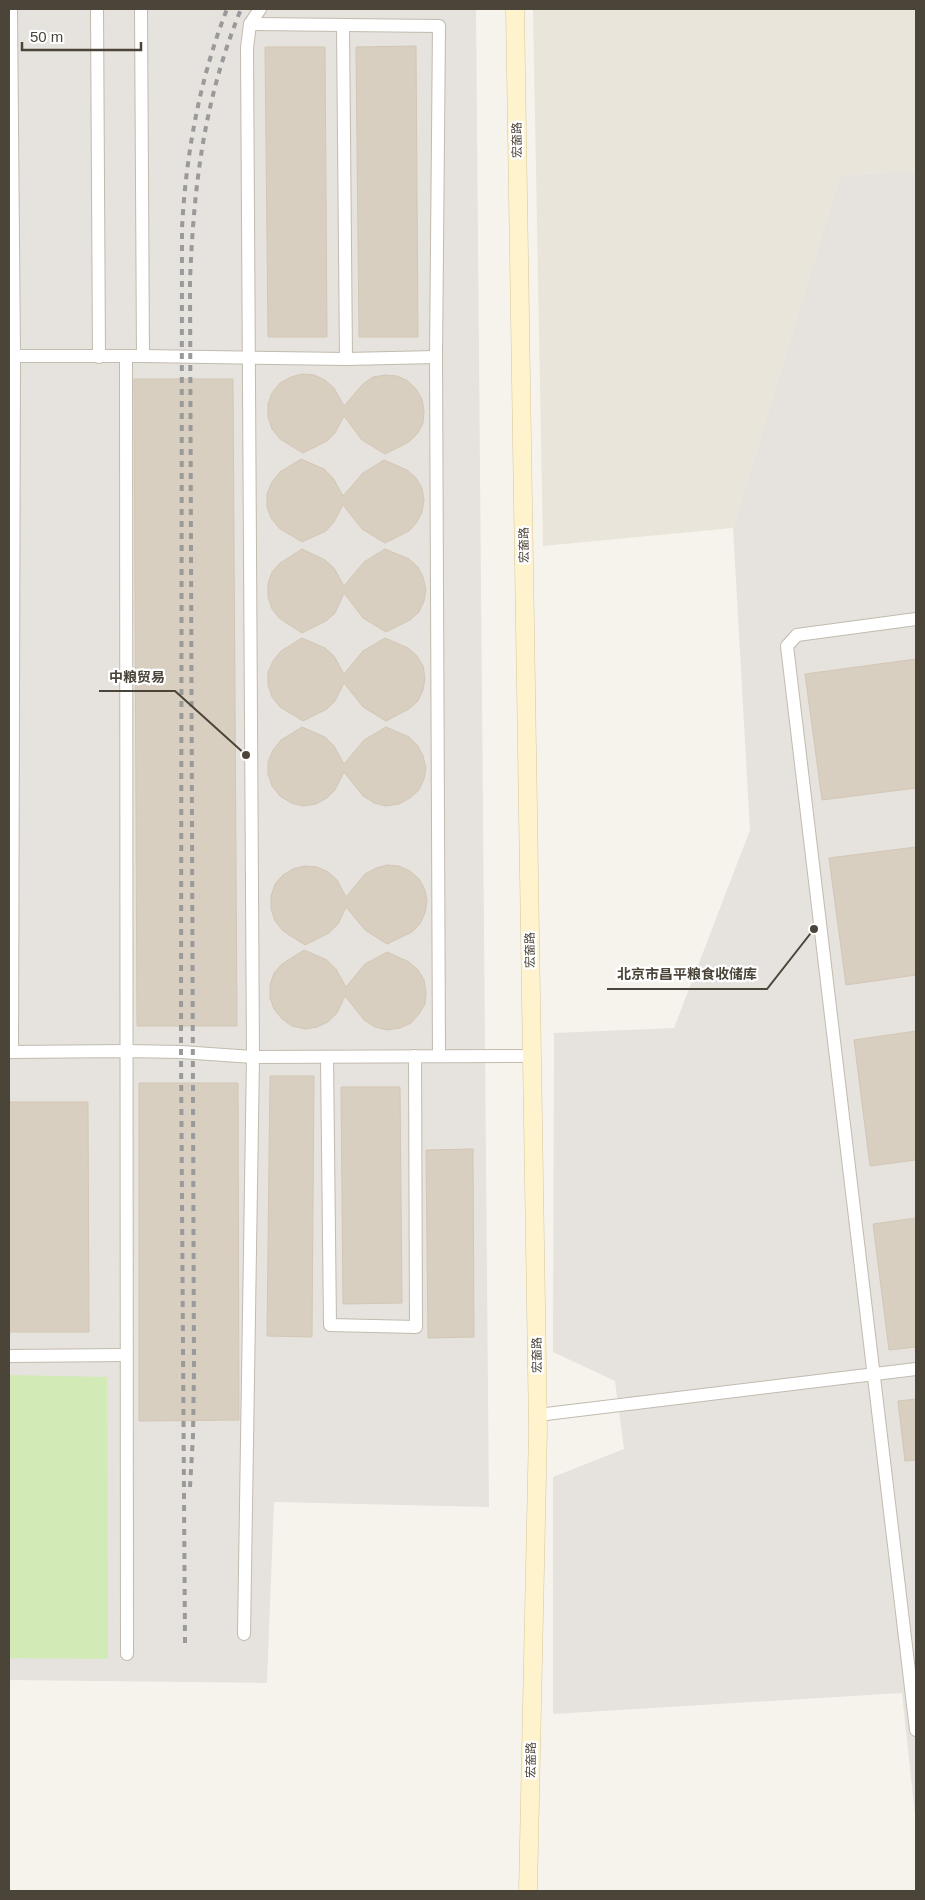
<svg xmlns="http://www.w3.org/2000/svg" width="925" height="1900" font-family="Arial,'Noto Sans SC',sans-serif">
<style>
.residential{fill:#eae5da}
.industrial{fill:#e6e2dd}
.green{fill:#d2eab5}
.building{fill:#d8cfc1;stroke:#d3c7b4}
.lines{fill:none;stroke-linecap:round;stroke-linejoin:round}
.street-casing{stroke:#c2bbae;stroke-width:14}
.secondary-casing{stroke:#d6c79b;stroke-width:19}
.street{stroke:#fff;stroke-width:12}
.secondary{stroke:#fff3cd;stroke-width:18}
.rail{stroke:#9a9a9a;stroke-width:4;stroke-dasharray:6 6;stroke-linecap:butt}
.labels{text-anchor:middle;stroke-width:4.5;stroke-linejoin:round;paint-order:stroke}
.street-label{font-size:12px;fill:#4b4439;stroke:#fff}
.leader{fill:none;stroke:#4b4439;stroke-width:2}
.callout-dot{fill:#4b4439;stroke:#fff;stroke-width:2}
.callout-label{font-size:14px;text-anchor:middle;font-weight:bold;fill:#4b4439;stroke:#fff;stroke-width:4.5;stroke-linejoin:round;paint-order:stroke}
</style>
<rect width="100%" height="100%" fill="#f6f3ec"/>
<path class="residential" d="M533,9h383v161l-76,6 -107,352 -190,18z"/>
<g class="industrial">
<path d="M9,9h467l13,1498 -215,-5 -7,181 -258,-3z"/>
<path d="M916,170v1655l-14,-132 -349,21v-237l71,-28 -9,-68 -62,-29 1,-319 120,-5 76,-198 -17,-302 107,-352z"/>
</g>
<path class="green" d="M9,1375l98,2 1,282 -99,-1z"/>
<g class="building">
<path d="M416,46l2,291h-59l-3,-290z"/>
<path d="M265,47h60l2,290h-59z"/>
<path d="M302,374l12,1 11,5 9,8 10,18 19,-22 10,-7 12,-2 12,1 11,5 8,8 6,10 2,12 -1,12 -5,10 -9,9 -24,12 -23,-14 -18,-24 -9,17 -8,8 -24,12 -23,-14 -8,-10 -4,-12v-13l4,-11 8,-10 11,-6z"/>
<path d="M134,379h99l4,647h-100z"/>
<path d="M301,459l23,10 9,9 10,18 20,-23 21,-13 23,10 9,8 6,10 2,12 -2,12 -5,10 -8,9 -24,12 -23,-14 -19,-24 -9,17 -8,9 -24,11 -23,-14 -8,-10 -4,-11v-13l5,-12 8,-10z"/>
<path d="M302,549l23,11 9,8 10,18 20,-24 21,-13 24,10 9,8 5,10 3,12 -2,12 -5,11 -9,8 -24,12 -23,-14 -19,-25 -9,20 -9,8 -24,12 -23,-15 -7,-9 -4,-12v-13l4,-12 8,-9z"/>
<path d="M302,638l23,10 9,8 10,18 19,-23 22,-13 23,10 9,8 6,10 2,12 -2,12 -5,11 -9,8 -23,12 -23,-14 -19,-24 -9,18 -8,8 -24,12 -23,-14 -8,-10 -4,-12v-13l5,-11 8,-10z"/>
<path d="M916,659v129l-94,12 -17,-126z"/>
<path d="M302,727l23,10 9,9 10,18 20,-24 22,-13 23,10 9,9 5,10 3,12 -2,11 -5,11 -9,8 -11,6 -13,2 -12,-3 -11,-7 -19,-24 -9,18 -8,8 -11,6 -13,2 -12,-3 -11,-7 -8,-10 -4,-12v-12l5,-12 8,-10z"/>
<path d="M916,847v128l-70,10 -17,-127z"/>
<path d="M387,865l12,1 11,5 9,8 6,11 2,11 -2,12 -5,11 -8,8 -25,12 -22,-14 -19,-23 -8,17 -9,9 -24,12 -22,-14 -8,-10 -4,-12v-13l4,-12 8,-9 10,-6 12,-3 12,1 11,5 9,8 9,17 19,-23 11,-6z"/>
<path d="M304,950l23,10 9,9 10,18 19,-23 22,-12 22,10 9,8 6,10 2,12 -1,12 -6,10 -8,9 -11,5 -13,2 -12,-3 -11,-7 -19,-24 -8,17 -9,9 -11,5 -12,2 -13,-3 -10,-7 -8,-10 -4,-11v-13l4,-12 8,-9z"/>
<path d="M916,1031v129l-46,6 -16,-126z"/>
<path d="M270,1076h44l-2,261 -45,-1z"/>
<path d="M139,1083h99l1,337 -100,1z"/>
<path d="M341,1087h59l2,216 -59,1z"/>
<path d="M9,1102h79l1,230h-80z"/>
<path d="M473,1149l1,188 -46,1 -2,-188z"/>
<path d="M916,1218v129l-27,3 -16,-126z"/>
<path d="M916,1399v61l-11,1 -7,-60z"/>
</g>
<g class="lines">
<defs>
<g id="street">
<path d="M11,9l3,347 -2,696"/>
<path d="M97,9l2,348"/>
<path d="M141,9l2,347"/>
<path d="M250,24l189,2 -3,331 3,699"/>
<path d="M343,25l3,334"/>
<path d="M9,356h134l203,3 90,-2"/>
<path d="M126,356l1,1298"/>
<path d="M916,619l-119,16 -10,11 129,1084"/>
<path d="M9,1052l118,-1 54,1 72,5 279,-1"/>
<path d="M327,1057l3,268 86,2 -1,-271"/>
<path d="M9,1356l117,-1"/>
<path d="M538,1415l378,-46"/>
<path d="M244,1634l9,-577 -6,-1009 3,-24 10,-15"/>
</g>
<path id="secondary" d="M515,9l23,1420 -10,462"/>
</defs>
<use href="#street" class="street-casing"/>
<use href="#secondary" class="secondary-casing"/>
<use href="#street" class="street"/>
<use href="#secondary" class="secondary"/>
<g class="rail">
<path d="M190,1487l3,-51 1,-65 -4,-1091c4,-97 14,-180 51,-271"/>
<path d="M185,1643l-4,-591 1,-824c4,-75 18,-150 45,-219"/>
</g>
</g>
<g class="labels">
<g class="street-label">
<text transform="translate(517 140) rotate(-91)" y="4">宏奤路</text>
<text transform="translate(524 545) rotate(-91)" y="4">宏奤路</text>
<text transform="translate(530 950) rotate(-91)" y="4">宏奤路</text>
<text transform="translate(537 1355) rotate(-91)" y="4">宏奤路</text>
<text transform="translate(531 1760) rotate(-89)" y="4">宏奤路</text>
</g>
</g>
<path class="leader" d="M246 755L175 691H99M814 929L767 989H607"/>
<g class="callout-dot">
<circle cx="246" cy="755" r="5"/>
<circle cx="814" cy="929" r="5"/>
</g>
<g class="callout-label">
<text x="137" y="682">中粮贸易</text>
<text x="687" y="979">北京市昌平粮食收储库</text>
</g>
<rect width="925" height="1900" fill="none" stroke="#4b4439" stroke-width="20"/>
<path d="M22 42v8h119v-8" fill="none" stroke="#4b4439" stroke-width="2.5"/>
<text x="30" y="42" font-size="15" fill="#4b4439" stroke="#ffffff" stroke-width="4" paint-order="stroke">50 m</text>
</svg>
